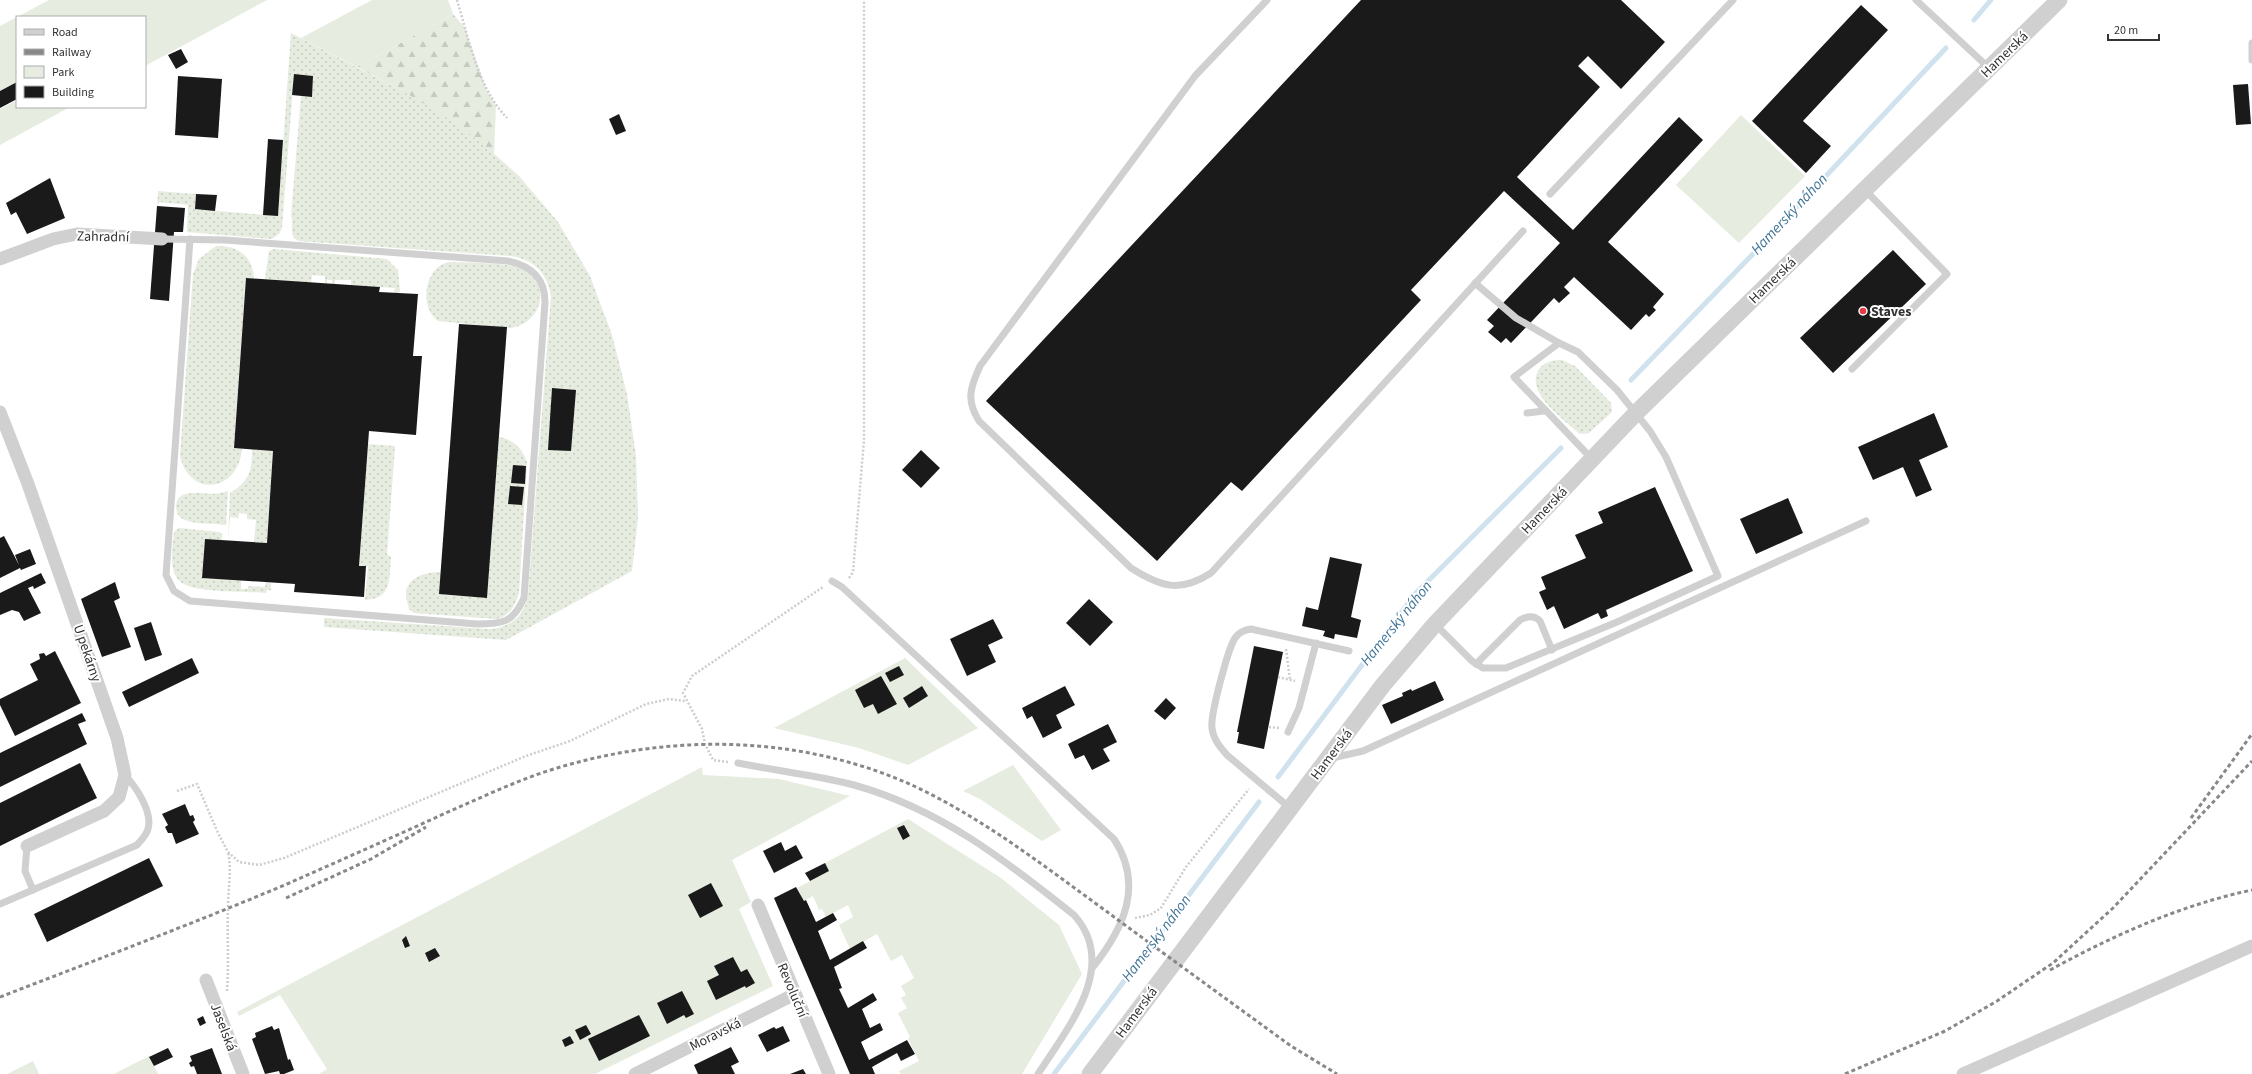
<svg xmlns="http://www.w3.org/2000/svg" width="2252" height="1074" font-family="'Source Sans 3',sans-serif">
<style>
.grass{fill:url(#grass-dots)}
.forest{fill:url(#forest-firs)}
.green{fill:#e6ecdf}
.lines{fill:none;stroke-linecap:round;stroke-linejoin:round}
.stream{stroke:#cfe2ee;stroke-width:5}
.building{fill:#1a1a1a}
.path{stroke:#cdcdcd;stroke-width:2.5;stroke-dasharray:2 2;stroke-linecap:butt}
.service{stroke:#d0d0d0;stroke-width:7}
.minor{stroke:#d0d0d0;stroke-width:13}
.tertiary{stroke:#d0d0d0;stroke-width:17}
.rail{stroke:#888;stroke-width:3;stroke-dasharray:4 3;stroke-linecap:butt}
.poi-dot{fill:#e63946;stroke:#fff;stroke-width:1.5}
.labels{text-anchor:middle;stroke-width:4;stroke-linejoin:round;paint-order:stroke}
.street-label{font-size:14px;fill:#333;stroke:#fff}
.poi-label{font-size:14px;font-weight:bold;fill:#333;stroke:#fff;text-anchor:start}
.water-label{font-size:15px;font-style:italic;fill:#3f7597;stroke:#fff}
</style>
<defs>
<pattern id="grass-dots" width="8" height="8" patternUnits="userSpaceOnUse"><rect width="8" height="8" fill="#e6ecdf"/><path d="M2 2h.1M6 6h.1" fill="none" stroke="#c6cbc0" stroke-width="1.8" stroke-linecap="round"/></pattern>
<pattern id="forest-firs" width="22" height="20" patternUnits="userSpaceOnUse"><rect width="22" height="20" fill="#e6ecdf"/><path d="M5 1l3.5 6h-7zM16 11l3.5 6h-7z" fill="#c6cbc0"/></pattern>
</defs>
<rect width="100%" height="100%" fill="#fff"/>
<g class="grass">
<path d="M291,33l138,72 45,31 45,40 39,46 32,54 22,59 15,59 9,62 2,62 -6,53 -126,69 -182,-13v-9l164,11c22,-1 36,-12 40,-34l23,-299c-4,-24 -18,-37 -41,-40l-212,-15c-11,-7 -3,-16 -7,-25l10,-120 11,1 1,-21 -19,-2 -12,154 -3,6 -7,5 -85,-7 1,-27 -29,-3 -2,4 1,-15 38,3 -1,15 83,7z"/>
<path d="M216,246c22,-1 37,10 38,33l-8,-1 -12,169 8,1c-3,44 -52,51 -62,8l13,-182 6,-15z"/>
<path d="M274,249l113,10 11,11 2,22 -6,2 1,-6 -44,-3v-5h-16v4h-3v-4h-5v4l-2,-1v-7l-13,-1 -1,8 -46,-4 4,-28z"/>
<path d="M450,262c17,1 58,0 72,7 31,14 20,55 -12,59l-72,-7c-20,-14 -13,-56 12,-59z"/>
<path d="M1562,360l13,6 36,37 1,9 -23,21 -9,1c-15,-14 -54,-40 -42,-63 5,-9 14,-11 24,-11z"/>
<path d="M499,437c15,3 23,11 28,25l-8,131c-4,13 -9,22 -22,26l-83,-6 -5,-4c-1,-4 -3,-11 -3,-16 2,-17 21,-21 35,-21l-1,22 47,4z"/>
<path d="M368,444l27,2 -8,109 4,1c-2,21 2,43 -26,44l3,-34h-9z"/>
<path d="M252,449l21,2 -6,92 -13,-1 2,-22 -9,-1v-5l-8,-1 -1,5 -8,-1 -2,23 2,-47c21,-12 22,-25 22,-44z"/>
<path d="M228,491l-2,34c-13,-2 -31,0 -43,-6 -10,-5 -9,-22 2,-25 14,-3 27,3 43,-3z"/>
<path d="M179,528l41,4 2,2v6l-17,-1 -3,38 39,3v9h7v-3l17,1 1,-5 5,1v7h-4l-1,3c-21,-2 -61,0 -80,-8 -6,-2 -10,-7 -12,-13 -4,-12 -1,-28 0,-40z"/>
</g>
<path class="forest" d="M453,14l12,14 22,63 9,15 -2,48c-41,-37 -89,-62 -137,-87z"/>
<g class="green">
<path d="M49,0h218l-122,66v-49h-128z"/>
<path d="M372,0h76l5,14 -96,53 -56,-29z"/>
<path d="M17,17v65l-17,9v-65z"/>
<path d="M17,100v7h53l-70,38v-36z"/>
<path d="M1741,115l64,61 -66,67 -63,-58z"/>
<path d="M905,658l73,70 -70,37 -49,-17 -85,-20z"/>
<path d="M1013,765l48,65 -19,11 -62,-42 -17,-8z"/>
<path d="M702,767l1,8 76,4 71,17 -118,64 19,42 -12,7 34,77 -178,88h-276l8,-5 -47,-74 -41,21 -2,-4z"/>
<path d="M908,819l93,59 58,47 23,49 -60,100h-121l-2,-3 20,-10 -11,-22 2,-2 -12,-24 9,-5 -6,-10 5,-3 -5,-9 13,-8 -12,-23 -11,6 -14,-27 -27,15 -11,-24 14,-8 -5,-12 -22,12 -4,-8 -3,1 -6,-14 -9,5 -7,-13 32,-17 -4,-8z"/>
<path d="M149,1056l9,18h-44z"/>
<path d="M33,1061l6,13h-32z"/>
</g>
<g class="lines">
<g class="stream">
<path d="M1974,20l17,-20"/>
<path d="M1631,380l120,-124 195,-208"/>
<path d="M1278,777l138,-184 145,-145"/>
<path d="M1054,1074l205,-272"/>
</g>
</g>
<g class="building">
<path d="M1361,0h260l44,42 -44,47 -33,-33 -10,10 22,21 -83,90 56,53 106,-113 24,23 -95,102 56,52 -11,13 3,3 -7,7 -3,-3 -15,16 -57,-53 -10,10 6,6 -11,10 -5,-5 -43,45 -5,-5 -5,5 -13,-11 6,-6 -7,-6 73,-77 -56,-52 -93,99 10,10 -179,191 -11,-9 -74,79 -171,-160z"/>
<path d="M1861,5l27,25 -85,91 28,25 -25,27 -54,-52z"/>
<path d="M181,49l7,13 -12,7 -8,-14z"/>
<path d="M294,74l19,2 -1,21 -20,-2z"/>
<path d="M178,76l44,3 -4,59 -43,-3z"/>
<path d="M17,82v17l-17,9v-17z"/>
<path d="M2248,84l3,40 -15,1 -3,-40z"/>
<path d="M619,114l7,17 -10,4 -7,-16z"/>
<path d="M268,139l15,1 -5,76 -15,-1z"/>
<path d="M50,178l15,40 -38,16 -11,-22 -5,3 -5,-12z"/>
<path d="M196,194l21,1 -2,16 -20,-2z"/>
<path d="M157,206l28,2 -2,24h-9l-5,69 -19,-2z"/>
<path d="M1893,250l33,34 -93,89 -33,-35z"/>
<path d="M246,278l134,9 -1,5 39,2 -5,62h9l-6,79 -47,-4 -10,135h7l-2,31 -70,-5 1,-8 -93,-6 3,-39 62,4 6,-92 -39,-3z"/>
<path d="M459,324l48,3 -20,271 -48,-4z"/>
<path d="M552,388l24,2 -5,61 -23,-1z"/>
<path d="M1934,413l14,34 -29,13 13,30 -16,7 -13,-30 -30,13 -15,-33z"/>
<path d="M921,450l19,18 -19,20 -19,-18z"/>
<path d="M513,465l13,1 -1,18 -14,-1z"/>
<path d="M510,486l14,1 -2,18 -14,-1z"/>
<path d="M1655,487l38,84 -87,39 2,6 -7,3 -3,-6 -34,16 -10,-23 -7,4 -8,-18 7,-3 -5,-12 45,-19 -11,-23 28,-12 -5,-11z"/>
<path d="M1788,498l15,35 -47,21 -16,-35z"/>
<path d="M4,536l15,29 -4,-10 15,-6 6,15 -15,6 -1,-2 -20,10v-40z"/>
<path d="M1330,557l32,7 -11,53 10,3 -4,18 -22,-4 -1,5 -11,-3 2,-5 -23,-5 4,-19 12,3z"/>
<path d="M41,573l5,10 -12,6 -1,-3 -5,2 13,25 -17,8 -5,-9 -7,-2 -12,5v-22z"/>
<path d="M115,582l5,16 -6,3 17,46 -29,10 -21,-58z"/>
<path d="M1089,599l24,23 -23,24 -24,-23z"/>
<path d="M993,619l10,19 -15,7 8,17 -29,14 -17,-37z"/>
<path d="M151,622l11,33 -17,6 -11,-33z"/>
<path d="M1254,646l29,6 -19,97 -27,-6 2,-11h-2z"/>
<path d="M55,651l26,52 -66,33 -15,-31v-6l38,-19 -8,-16 10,-5 -1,-5 5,-1 2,3z"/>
<path d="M192,658l7,15 -70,34 -7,-15z"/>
<path d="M899,666l5,9 -14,7 -5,-9z"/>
<path d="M881,676l16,28 -19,10 -5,-10 -9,4 -9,-18z"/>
<path d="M1435,681l9,19 -53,24 -9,-19 21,-9 -1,-3 9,-4 1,2z"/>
<path d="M922,686l6,10 -19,12 -6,-10z"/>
<path d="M1065,686l10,19 -19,10 6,13 -19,10 -11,-22 -5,3 -5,-11z"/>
<path d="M1166,698l10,10 -11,12 -11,-9z"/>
<path d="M82,713l4,8 -8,3 9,20 -87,43v-34z"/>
<path d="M1108,724l9,18 -14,7 7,12 -18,9 -8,-15 -9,4 -7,-15z"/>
<path d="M80,763l17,35 -97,48v-43z"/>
<path d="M185,804l5,12 3,-1 2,5 -2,2 6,12 -23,10 -4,-11h-4l-3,-6 3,-2 -6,-11z"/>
<path d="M904,825l6,11 -7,4 -6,-12z"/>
<path d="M781,842l4,9 11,-6 7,13 -29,15 -11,-22z"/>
<path d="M149,858l14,28 -116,56 -13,-28z"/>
<path d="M825,863l4,8 -19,10 -5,-8z"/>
<path d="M711,883l12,23 -23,12 -12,-23z"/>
<path d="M796,887l8,14 2,-1 10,22 17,-9 4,7 -19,11 12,29 33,-19 4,7 -33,19 8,21 -3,1 9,19 25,-15 4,7 -15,9 8,19 10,-5 3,7 -22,12 8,18 38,-20 8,14 -14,7 -4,-8 -25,14 3,7h-25l-76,-176z"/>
<path d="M406,936l4,10 -5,2 -3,-8z"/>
<path d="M435,948l5,8 -11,6 -4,-9z"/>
<path d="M733,957l8,15 6,-3 8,14 -9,5 -1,-2 -29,14 -9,-19 12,-6 -5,-9z"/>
<path d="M682,991l12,23 -8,4 -2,-3 -17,9 -10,-21z"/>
<path d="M639,1015l11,21 -51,25 -11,-22z"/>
<path d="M203,1016l3,7 -6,3 -3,-7z"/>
<path d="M586,1025l5,9 -11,6 -5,-10z"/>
<path d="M272,1026l2,4 5,-2 9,32 2,-1 4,11 -10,4h-4l-1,-3 -14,3 -13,-35 4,-2 -1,-4z"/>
<path d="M783,1026l7,15 -23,11 -9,-17 16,-8 2,2z"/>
<path d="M570,1036l4,7 -9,4 -3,-7z"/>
<path d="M731,1047l8,15 -8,4 4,8h-37l-4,-9z"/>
<path d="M168,1048l5,9 -19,9 -5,-9z"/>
<path d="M212,1048l10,26h-25l-3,-8 -3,1 -2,-4 3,-2 -2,-5z"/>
<path d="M803,1069l3,5h-16z"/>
</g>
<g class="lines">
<g class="path">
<path d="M457,0c12,40 21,88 50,118"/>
<path d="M849,578l4,-6 11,-132v-440"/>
<path d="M1286,649l4,31"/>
<path d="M1278,677l17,4"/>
<path d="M1269,727l10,1"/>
<path d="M728,762l-15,-2 -8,-16 -3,-15 -19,-36 9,-17 131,-89"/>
<path d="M177,791l20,-7 21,49 10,19 11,10 20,3 25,-7 242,-102 44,-15 76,-37 23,-5 16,2"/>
<path d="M1135,918l15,-3 11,-7 25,-41 63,-78"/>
<path d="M227,991c2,-28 0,-56 1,-84 0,-19 4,-36 0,-55"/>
</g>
<g class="service">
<path d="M1267,0l-72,76 -215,290c-10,22 -14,34 -1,55l152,147c30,19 49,25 80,5l312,-342"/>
<path d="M1916,0l73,68"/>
<path d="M2252,43v17"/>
<path d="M1550,194l183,-194"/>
<path d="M162,239l63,1 283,21c23,5 37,17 37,41l-21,296c-11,25 -22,26 -47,26l-287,-23 -16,-10 -8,-16 24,-336"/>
<path d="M1475,283l41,35 43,25"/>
<path d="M1852,369l95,-95 -82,-84"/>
<path d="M1527,413l17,-2"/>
<path d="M832,581l10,6 272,252c30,46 10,89 -21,128"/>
<path d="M1435,624l37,37 11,7h23l111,-46 101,-46 -52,-119 -16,-26 -33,-41 -39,-38 -19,-9 -45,34 78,82"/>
<path d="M1476,664l44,-44c7,-4 14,-5 20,1l12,29"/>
<path d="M1288,732l11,-24 17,-65"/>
<path d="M1332,758l31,-7 503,-230"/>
<path d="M738,763c39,8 78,12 116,22 86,24 151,75 220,130 46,51 -7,114 -36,159"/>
<path d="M1290,808l-63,-53c-7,-8 -14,-16 -15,-27 -2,-13 16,-79 23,-90 4,-6 9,-8 16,-9l98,22"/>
<path d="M27,846l-2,25 8,19"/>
<path d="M0,904l137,-59c4,-5 9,-9 11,-16 5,-17 -12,-42 -23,-54"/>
</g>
<g class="minor">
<path d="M0,259l53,-20 24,-5 85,5"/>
<path d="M0,412l28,72 61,174 28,80 8,37 -6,22 -15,14 -77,35"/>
<path d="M758,905l71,169"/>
<path d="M206,980l37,94"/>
<path d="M635,1074l160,-80"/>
<path d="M1963,1074l289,-128"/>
</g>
<path class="tertiary" d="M1090,1074l293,-389 52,-61 201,-211 423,-413"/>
<g class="rail">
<path d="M2191,818l61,-84"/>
<path d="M286,898l85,-39 55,-32"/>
<path d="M2050,970c64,-35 131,-65 202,-80"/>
<path d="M0,997c96,-37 192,-73 287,-113 54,-24 109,-48 163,-73 35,-15 70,-32 107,-43 116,-35 245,-33 357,18 70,33 130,80 192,125 61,45 123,90 185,135l46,28"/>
<path d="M1845,1074l100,-43 52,-30 56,-38 60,-55 139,-147"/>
</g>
</g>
<circle class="poi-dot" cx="1863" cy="311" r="4"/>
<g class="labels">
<g class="street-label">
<text transform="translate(2004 54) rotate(-44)" y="5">Hamerská</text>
<text transform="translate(103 236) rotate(1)" y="5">Zahradní</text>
<text transform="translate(1772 280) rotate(-44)" y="5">Hamerská</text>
<text transform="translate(1544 510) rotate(-46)" y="5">Hamerská</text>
<text transform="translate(88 653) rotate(71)" y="5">U pekárny</text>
<text transform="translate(1331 754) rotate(-53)" y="5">Hamerská</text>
<text transform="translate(793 990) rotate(67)" y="5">Revoluční</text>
<text transform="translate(1136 1012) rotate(-53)" y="5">Hamerská</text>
<text transform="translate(224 1027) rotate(69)" y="5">Jaselská</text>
<text transform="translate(715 1034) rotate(-27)" y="5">Moravská</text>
</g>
<g class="poi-label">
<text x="1871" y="316">Staves</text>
</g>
<g class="water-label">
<text transform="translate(1789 214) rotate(-47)" y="5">Hamerský náhon</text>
<text transform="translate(1396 623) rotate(-51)" y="5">Hamerský náhon</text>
<text transform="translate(1156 938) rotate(-53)" y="5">Hamerský náhon</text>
</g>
</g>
<rect x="16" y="16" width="130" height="92" fill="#ffffff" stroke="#adadad"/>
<rect x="24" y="29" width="20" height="6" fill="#d0d0d0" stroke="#adadad"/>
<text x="52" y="36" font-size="12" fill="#333333">Road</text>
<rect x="24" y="49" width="20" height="6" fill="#888888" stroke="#adadad"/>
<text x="52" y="56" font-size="12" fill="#333333">Railway</text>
<rect x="24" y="66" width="20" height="12" fill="#e6ecdf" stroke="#adadad"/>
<text x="52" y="76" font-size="12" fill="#333333">Park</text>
<rect x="24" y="86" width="20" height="12" fill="#1a1a1a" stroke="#adadad"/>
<text x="52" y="96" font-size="12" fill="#333333">Building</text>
<path d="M2108 34v6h51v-6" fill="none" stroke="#333333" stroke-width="2"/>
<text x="2114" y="34" font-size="12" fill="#333333" stroke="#ffffff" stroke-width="3" paint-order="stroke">20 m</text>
</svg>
